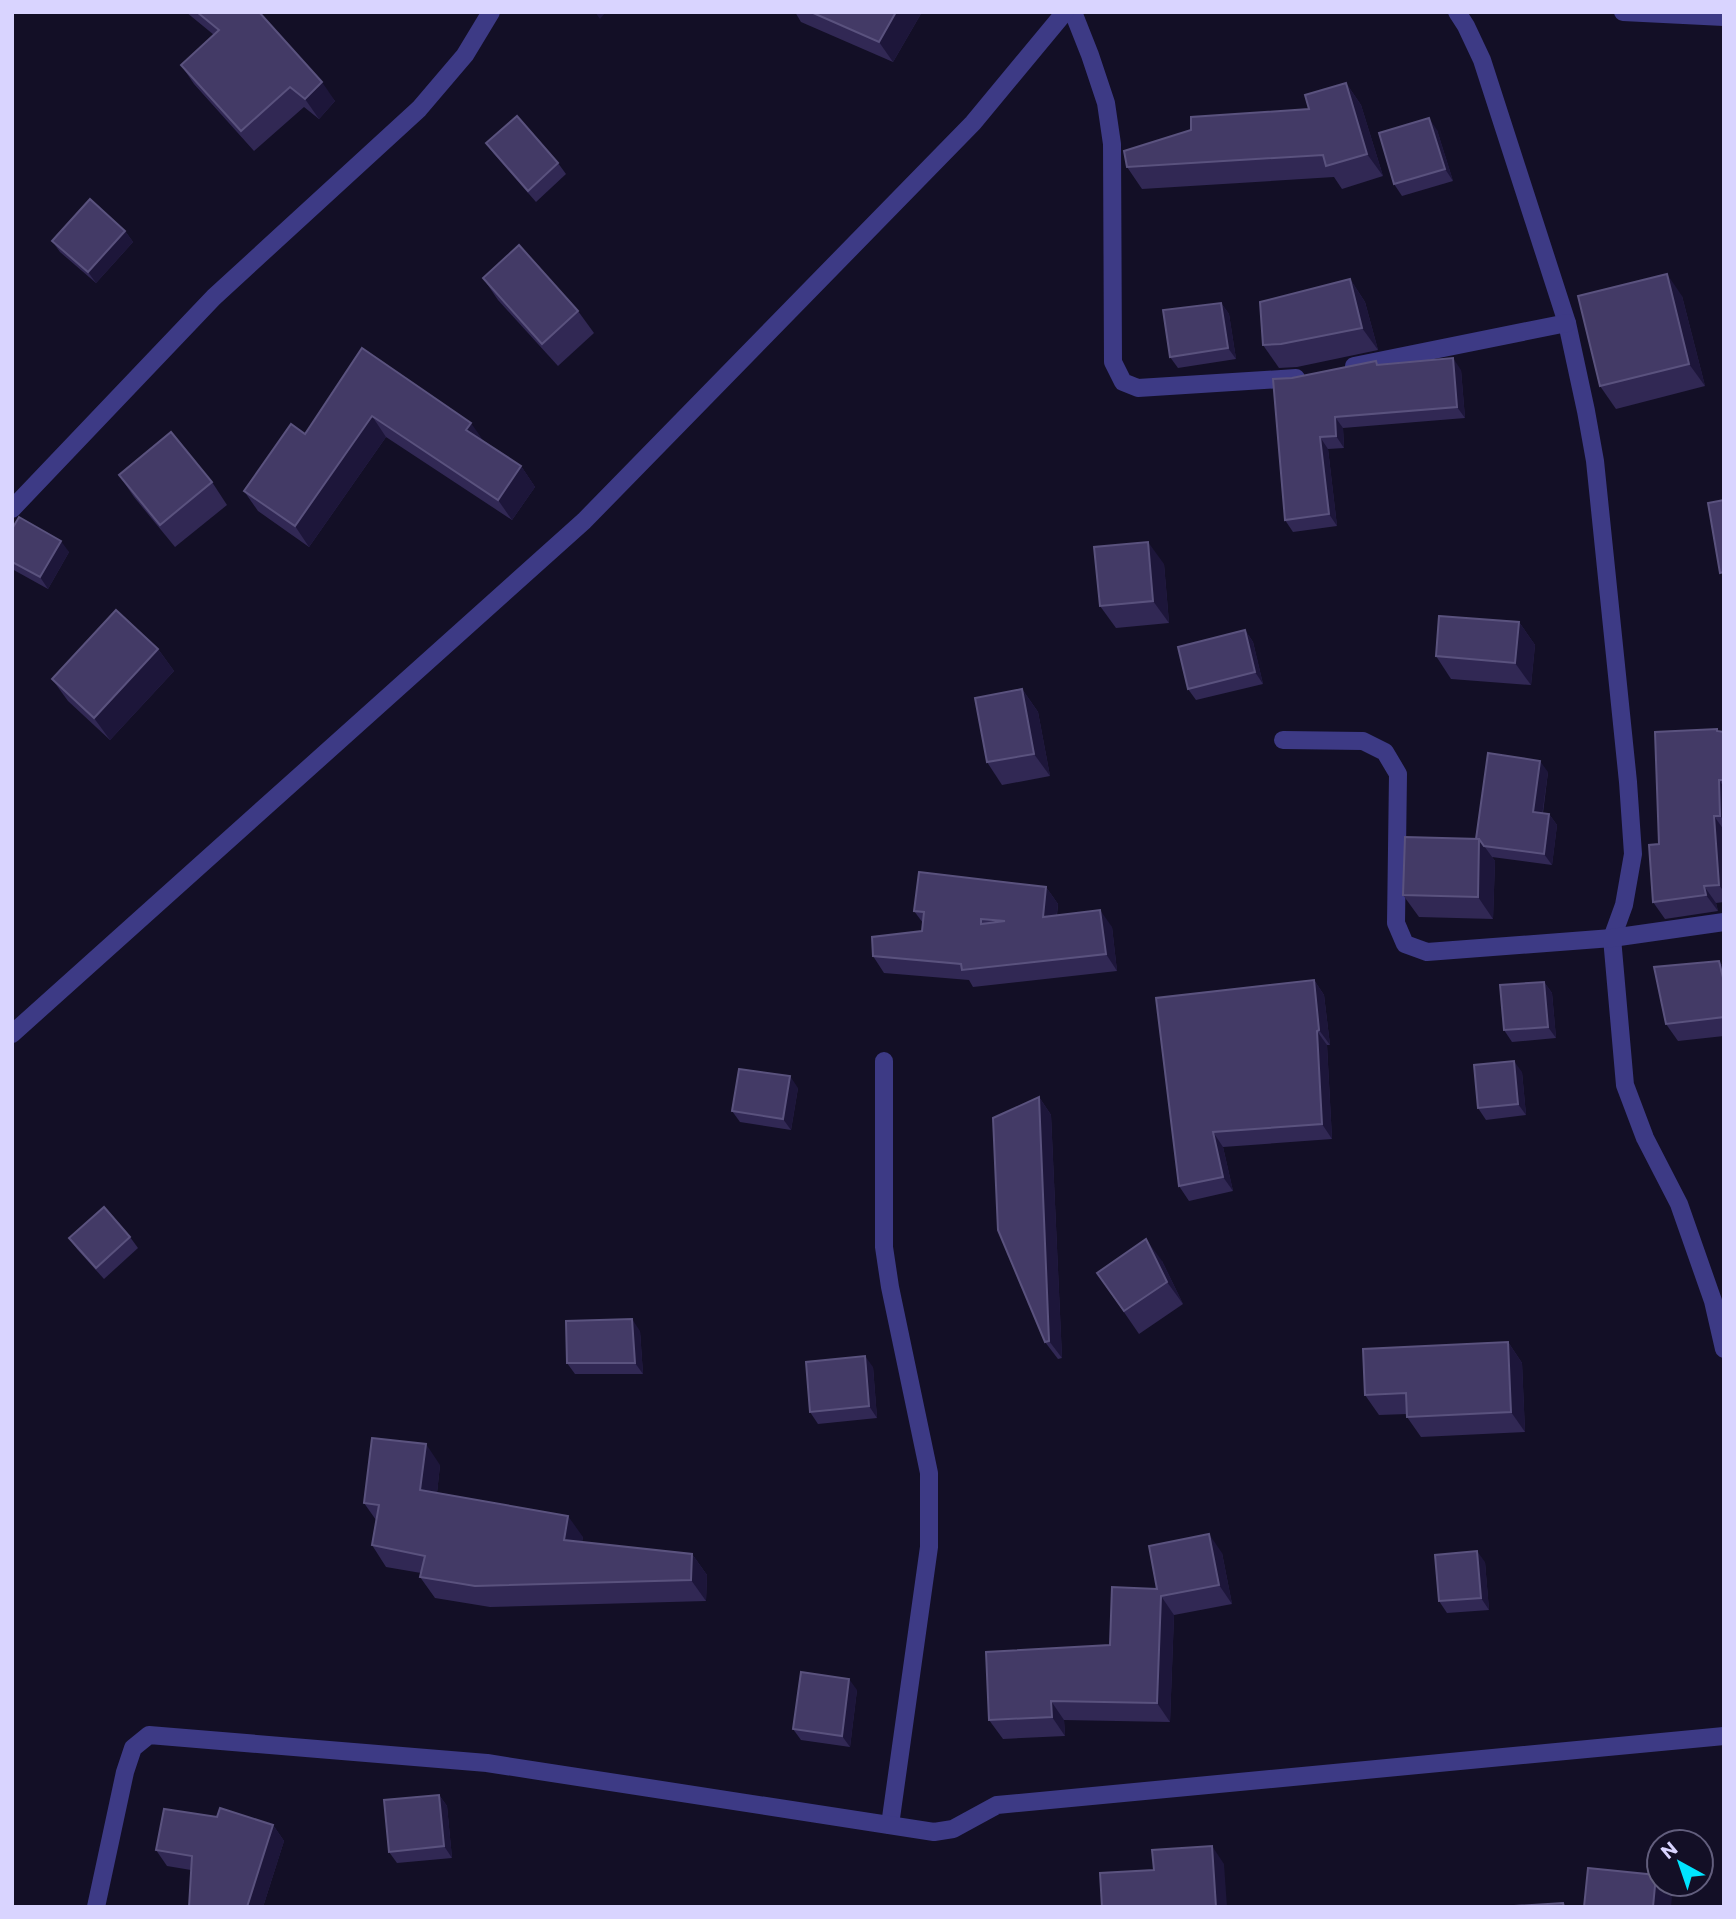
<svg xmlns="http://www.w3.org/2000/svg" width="1736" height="1919" font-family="Commissioner,sans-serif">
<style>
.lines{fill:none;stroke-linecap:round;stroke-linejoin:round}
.minor{stroke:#3d3a85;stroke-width:18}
.wall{fill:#312854}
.shaded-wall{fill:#1d163a}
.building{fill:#433a66;stroke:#5a527e;stroke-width:2;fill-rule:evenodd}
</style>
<rect width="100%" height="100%" fill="#130f26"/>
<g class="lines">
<g class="minor">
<path d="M1073,12l17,43 16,48 6,41 1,218 10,20 15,6 158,-10"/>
<path d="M1457,12l9,14 16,34 85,263 19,88 9,50 33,321 5,72 -9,51 -12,33 13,147 20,53 34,66 34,97 11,48"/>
<path d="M1623,12l101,5"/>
<path d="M1354,366l213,-43"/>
<path d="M12,509l202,-212 205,-188 46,-54 26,-43"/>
<path d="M1283,740l80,1 22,11 13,22 -2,149 9,21 22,8 185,-14 112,-16"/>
<path d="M12,1034l572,-513 389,-398 92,-111"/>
<path d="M884,1061v186l6,40 39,186v74l-39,278"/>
<path d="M96,1907l29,-135 8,-24 16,-13 338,28 447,69 19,-3 44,-24 727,-69"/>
</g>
</g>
<g class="wall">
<path d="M186,12h73l76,89 -16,18 -15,-12 -50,44 -60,-67 -13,-19 33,-30z"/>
<path d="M795,12h127l-29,50 -92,-40z"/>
<path d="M1346,83l15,22 22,71 -41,13 -8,-12 -192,12 -15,-22 182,-58z"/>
<path d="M1437,130l16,51 -51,15 -8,-12z"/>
<path d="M486,143l72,20 8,11 -30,28 -42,-48z"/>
<path d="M125,231l8,11 -37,41 -36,-31 -8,-11z"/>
<path d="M483,278l95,33 16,22 -36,33 -60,-66z"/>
<path d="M1350,279l15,23 13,48 -81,17 -18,1 -16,-23z"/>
<path d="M1682,296l23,90 -89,23 -16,-23z"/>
<path d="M1221,303l8,11 7,45 -58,9 -8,-11z"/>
<path d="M362,348l123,94 36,24 14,21 -23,33 -126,-83 -77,110 -51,-36 -14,-20 61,-57z"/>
<path d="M1379,365l82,5 4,48 -122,10 1,20 -16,1 9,77 -44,6 -8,-12 7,-142z"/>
<path d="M119,475l93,7 15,23 -52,42 -41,-50z"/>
<path d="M12,529l57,23 -21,37 -36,-20z"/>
<path d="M1164,564l5,59 -53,5 -16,-22z"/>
<path d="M1519,622l16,23 -4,40 -80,-6 -15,-23z"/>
<path d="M1245,630l8,12 10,42 -67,16 -8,-11z"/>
<path d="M158,649l16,22 -64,69 -42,-39 -16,-22z"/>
<path d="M1022,689l16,23 12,64 -48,9 -15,-23z"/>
<path d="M1718,732h6v170l-8,1 2,8 -53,8 -12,-17 6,-58z"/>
<path d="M1548,772l-5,41 6,1 8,11 -5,40 -60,-8 3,4 -2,58 -74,-2 -16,-22 73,-56z"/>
<path d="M1046,887l12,17 -1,11 55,12 5,44 -144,16 -4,-7 -85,-7 -11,-17 49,-25 1,-8 -9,-12z"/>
<path d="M1719,961l5,7v68l-46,5 -12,-17z"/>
<path d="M1314,980l10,15 6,50h-3l5,94 -109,8 10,44 -44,10 -10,-15 -23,-188z"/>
<path d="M1544,982l8,11 4,45 -44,4 -8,-12z"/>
<path d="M1522,1072l4,43 -40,5 -8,-12z"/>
<path d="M798,1088l-7,42 -51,-8 -8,-11z"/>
<path d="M1039,1097l12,18 11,243 -4,1 -13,-17z"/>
<path d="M130,1237l8,11 -34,31 -27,-30 -8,-11z"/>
<path d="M1162,1261l21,43 -44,30 -42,-61z"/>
<path d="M640,1331l3,43h-68l-8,-11z"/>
<path d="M1508,1342l14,21 3,69 -104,5 -14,-20v-3l-28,1 -14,-20z"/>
<path d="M873,1367l4,51 -59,6 -8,-12z"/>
<path d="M440,1465l-3,28 146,44 -1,5 110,12 15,21 -1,26 -216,6 -55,-9 -15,-21 1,-4 -35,-6 -14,-22 4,-25 -12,-17z"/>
<path d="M1222,1553l10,51 -58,11 -4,107 -106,-2 1,16 -62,3 -14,-19 121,-75 47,-56z"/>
<path d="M1485,1562l4,48 -42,3 -8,-12z"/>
<path d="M857,1690l-7,57 -49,-7 -8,-11z"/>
<path d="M439,1795l8,11 5,52 -55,5 -8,-11z"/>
<path d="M273,1825l11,16 -21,66h-74l2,-37 -24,-4 -11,-16z"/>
</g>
<g class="shaded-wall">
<path d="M595,12h11l-6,7z"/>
<path d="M896,12h26l-29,50 -14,-20z"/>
<path d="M322,82l13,19 -16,18 -14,-20z"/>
<path d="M1346,83l15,22 22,71 -16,-22z"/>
<path d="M1429,118l8,12 16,51 -8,-12z"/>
<path d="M125,231l8,11 -37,41 -8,-11z"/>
<path d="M1667,274l15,22 23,90 -16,-22z"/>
<path d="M1350,279l15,23 13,48 -16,-22z"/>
<path d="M1221,303l8,11 7,45 -8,-11z"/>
<path d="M1453,358l8,12 4,48 -8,-11z"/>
<path d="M372,416l14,21 -77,110 -14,-21z"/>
<path d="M1335,417l8,11 1,20 -8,-12z"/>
<path d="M471,423l14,20 -19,-13z"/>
<path d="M1320,437l8,12 9,77 -8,-12z"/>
<path d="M521,466l14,21 -23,33 -14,-20z"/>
<path d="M61,541l8,11 -21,37 -8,-12z"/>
<path d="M1148,542l16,22 5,59 -16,-22z"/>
<path d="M1519,622l16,23 -4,40 -16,-22z"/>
<path d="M1245,630l8,12 10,42 -8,-12z"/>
<path d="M158,649l16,22 -64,69 -16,-22z"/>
<path d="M1022,689l16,23 12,64 -16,-22z"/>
<path d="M1540,761l8,11 -7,51 -8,-11z"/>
<path d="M1719,780l5,7v33l-4,-4z"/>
<path d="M1549,814l8,11 -5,40 -8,-11z"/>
<path d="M1714,816l10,14v62l-5,-7z"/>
<path d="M1479,839l16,22 -2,58 -15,-22z"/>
<path d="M1704,886l12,17 2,8 -12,-16z"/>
<path d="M1046,887l12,17 -4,30 -11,-17z"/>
<path d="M1100,910l12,17 5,44 -11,-17z"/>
<path d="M1719,961l5,7v14z"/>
<path d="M1314,980l10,15 6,50 -11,-15z"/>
<path d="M1544,982l8,11 4,45 -8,-11z"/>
<path d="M1317,1031l10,14 5,94 -10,-15z"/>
<path d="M1514,1061l8,11 4,43 -8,-11z"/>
<path d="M790,1076l8,12 -7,42 -8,-11z"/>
<path d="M1039,1097l12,18 11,243 -13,-17z"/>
<path d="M1213,1132l10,15 10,44 -10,-14z"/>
<path d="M1146,1239l16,22 21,43 -16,-22z"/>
<path d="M632,1319l8,12 3,43 -8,-11z"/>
<path d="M1508,1342l14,21 3,69 -14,-20z"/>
<path d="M865,1356l8,11 4,51 -8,-12z"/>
<path d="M426,1444l14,21 -5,47 -15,-22z"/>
<path d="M568,1516l15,21 -4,24 -15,-21z"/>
<path d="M1209,1534l13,19 10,51 -13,-19z"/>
<path d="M1477,1551l8,11 4,48 -8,-12z"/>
<path d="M692,1554l15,21 -1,26 -15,-21z"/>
<path d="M1161,1596l13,19 -4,107 -13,-19z"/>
<path d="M849,1679l8,11 -7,57 -8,-11z"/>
<path d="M1051,1701l13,19 1,16 -13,-19z"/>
<path d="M439,1795l8,11 5,52 -8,-12z"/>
<path d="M273,1825l11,16 -21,66h-16z"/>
<path d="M1212,1846l12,18 3,43h-11z"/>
<path d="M1656,1875l3,4v5h4l9,13 -1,10h-18z"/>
</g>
<g class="building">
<path d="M197,12h62l63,70 -17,17 -15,-12 -49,44 -60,-66 38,-35z"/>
<path d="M811,12h85l-17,30z"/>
<path d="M1346,83l21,71 -41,12 -3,-11 -196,12 -3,-16 67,-21v-13l118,-8 -4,-14z"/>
<path d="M517,116l41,47 -30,28 -42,-48z"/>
<path d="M1429,118l16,51 -51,15 -15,-51z"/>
<path d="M90,199l35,32 -37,41 -36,-31z"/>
<path d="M519,245l59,66 -36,33 -59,-66z"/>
<path d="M1667,274l22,90 -89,22 -22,-90z"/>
<path d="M1350,279l12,49 -81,16 -18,1 -3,-43z"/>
<path d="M1221,303l7,45 -58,9 -7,-47z"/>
<path d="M362,348l109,75 -5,7 55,36 -23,34 -126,-84 -77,110 -51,-35 47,-67 14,10z"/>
<path d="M1453,358l4,49 -122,10 1,19 -16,1 9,77 -44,6 -12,-141 19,-1 84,-17 1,4z"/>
<path d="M171,432l41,50 -52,43 -41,-50z"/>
<path d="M1724,500v72l-4,1 -12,-70z"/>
<path d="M19,517l42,24 -21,36 -28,-15v-33z"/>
<path d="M1148,542l5,59 -53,5 -6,-59z"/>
<path d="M116,610l42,39 -64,69 -42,-39z"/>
<path d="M1439,616l80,6 -4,41 -79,-7z"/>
<path d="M1245,630l10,42 -67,17 -10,-42z"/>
<path d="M1022,689l12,65 -47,8 -12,-64z"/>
<path d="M1717,729v2l7,1v48h-5l1,36h-6l5,69 -15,1 2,9 -53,7 -4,-57 10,-1 -4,-112z"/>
<path d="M1488,753l52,8 -7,51 16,2 -5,40 -60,-8 -5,-7h-3z"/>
<path d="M1405,837l74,2 -1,58 -75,-2z"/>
<path d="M919,872l127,15 -3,30 57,-7 6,44 -144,16 -1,-6 -88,-8 -1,-19 50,-6 2,-19 -10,-1zM981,919l24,2 -24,3z"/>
<path d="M1719,961l5,21v35l-58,7 -12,-57z"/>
<path d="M1314,980l5,50 -2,1 5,93 -109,8 10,45 -44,9 -23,-188z"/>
<path d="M1544,982l4,45 -44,3 -4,-45z"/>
<path d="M1514,1061l4,43 -40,4 -4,-43z"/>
<path d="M739,1069l51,7 -7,43 -51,-8z"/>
<path d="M1039,1097l10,244 -4,1 -47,-112 -5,-112z"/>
<path d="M104,1207l26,30 -34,31 -27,-30z"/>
<path d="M1146,1239l21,43 -43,29 -27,-38z"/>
<path d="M632,1319l3,44h-68l-1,-42z"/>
<path d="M1508,1342l3,70 -104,5 -1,-24 -41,2 -2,-46z"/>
<path d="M865,1356l4,50 -59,6 -4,-50z"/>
<path d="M372,1438l54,6 -6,46 148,26 -4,24 128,14 -1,26 -216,6 -55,-9 5,-21 -53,-11 7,-40 -15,-2z"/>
<path d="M1209,1534l10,51 -58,11 -4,107 -106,-2 1,16 -63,3 -3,-68 124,-7 2,-58 45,2 -8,-43z"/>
<path d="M1477,1551l4,47 -42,3 -4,-46z"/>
<path d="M801,1672l48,7 -7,57 -49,-7z"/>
<path d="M439,1795l5,51 -55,6 -5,-52z"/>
<path d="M220,1808l53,17 -26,82h-58l3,-51 -36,-6 8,-41 53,8z"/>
<path d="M1212,1846l4,61h-114l-2,-34 54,-3 -2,-20z"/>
<path d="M1588,1868l68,7 -3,32h-69z"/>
<path d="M1563,1903l1,4h-66z"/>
</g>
<rect width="1736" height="1919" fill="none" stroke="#d9d4ff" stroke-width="28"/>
<g transform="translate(1680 1863) rotate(320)"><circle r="33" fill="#130f26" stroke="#625e7d" stroke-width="2"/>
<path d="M0-5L12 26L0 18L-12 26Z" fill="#00e5ff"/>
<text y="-10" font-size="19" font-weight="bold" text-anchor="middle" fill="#d9d4ff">N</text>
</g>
</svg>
